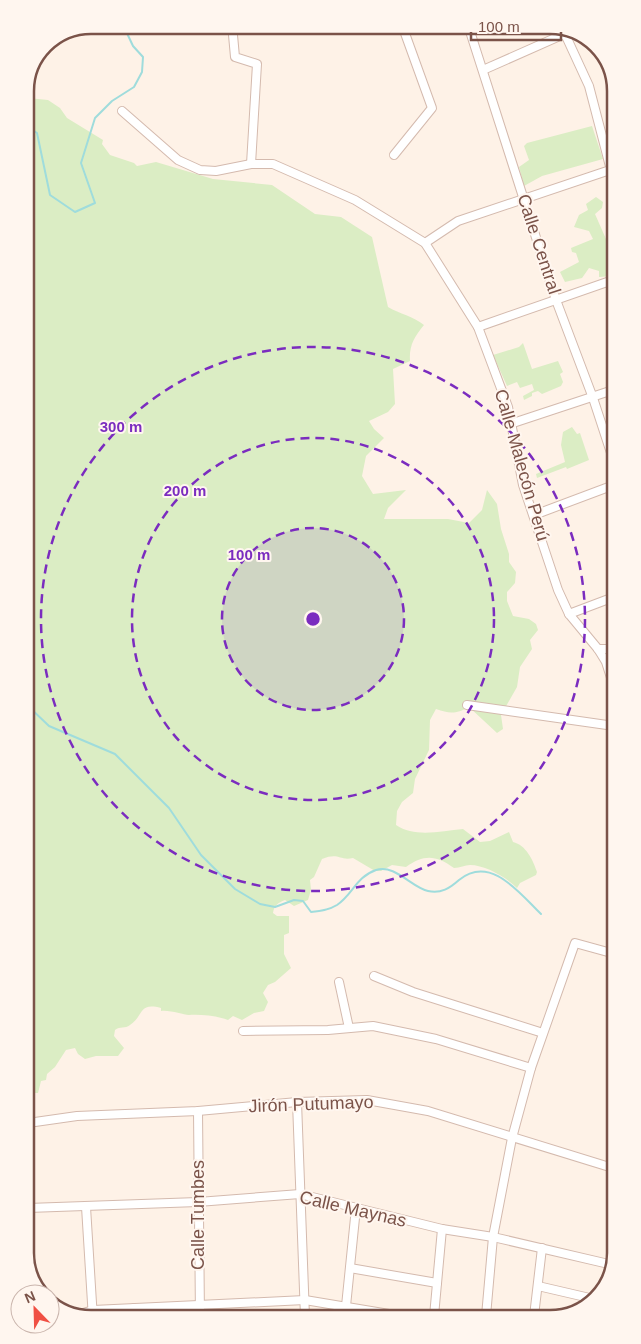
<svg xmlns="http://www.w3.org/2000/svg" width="641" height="1344" font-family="Helvetica,sans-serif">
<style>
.green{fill:#dbedc4}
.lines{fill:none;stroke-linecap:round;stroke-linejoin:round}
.stream{stroke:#9fdcdc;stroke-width:2}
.minor-casing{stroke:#d4baae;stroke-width:10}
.minor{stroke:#fff;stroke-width:8}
.ring{fill:none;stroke:#7b2cbf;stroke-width:2.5;stroke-dasharray:9 6}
.labels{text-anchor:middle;stroke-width:4;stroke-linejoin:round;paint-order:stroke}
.street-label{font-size:18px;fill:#7b5349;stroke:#fff6ef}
.rim{fill:none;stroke:#7b5349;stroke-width:2.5}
.centre{fill:#7b2cbf;stroke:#fff6ef;stroke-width:2.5}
.ring-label{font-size:15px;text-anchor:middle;font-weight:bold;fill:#7b2cbf;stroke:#fff6ef;stroke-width:4;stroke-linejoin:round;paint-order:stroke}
</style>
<rect width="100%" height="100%" fill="#fef2e7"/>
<g class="green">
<path d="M25,96l3,2 20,2 12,8 7,10 36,22 -1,4 8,11 24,8 3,3 19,-4 57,17 59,6 43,29 26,3 31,20 16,70c12,7 25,9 36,18 -10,12 -15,21 -14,36l-17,8 2,35 -7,8 -19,9 5,8 10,9 -18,18 -4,20 11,18 33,-4 -18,18 -4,11h64l21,4 13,-13 5,-20 10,14 4,25 8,25v8l7,10 -1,11 -8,9v9l6,15 16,3 7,5 2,6 -8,10 2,9 -12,18 -3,20 -16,28 2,14 -6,4 -28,-26c-13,7 -19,7 -33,2l-6,11 -1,30 -14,29 -2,14 -11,9 -5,9 -1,14c19,13 45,6 67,4l17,13 10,-1 19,-9 4,10c13,3 20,18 24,30l-1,3 -16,8 -3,5c-11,-11 -32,-23 -47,-23 -5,0 -10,3 -16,3 -18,-13 -30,-14 -48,-1l-14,-2 -11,6h-6l-22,-13c-14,3 -14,-6 -31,1l-8,18 -4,3 1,10 -3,10 -14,6 -9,-6c-7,3 -11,5 -12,13l4,3h12v17l-5,2v19l7,14 -16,14 -7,3 -5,8 5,9 -4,9 -10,2 -12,7 -9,-4 -5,4c-10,-4 -28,-6 -39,-5 -6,0 -18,-5 -28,-4v-3c-23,-6 -17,8 -31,17 -5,4 -10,1 -15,5l-1,6 10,12 -6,8h-22l-11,3 -7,-5 -3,-6 -9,2 -11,17 -8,7 -1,6 -5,1 -3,12h-3l-7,-9z"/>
<path d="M592,126l11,33 -61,17 -18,10 -5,-19 10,-7 -5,-14 3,-3z"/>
<path d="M596,197l7,5 -1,6 -7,6 18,41v21l-14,1v-6l-10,-3 -7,10 -17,4 -5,-10 19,-10 -3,-9 -4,-1 -1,-4 22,-9 -4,-8 -15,-4 5,-12 9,-5 -2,-6z"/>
<path d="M523,343l9,26 26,-8 5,11 -3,2 3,8 -2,4 -19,8 -4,-3 -6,2v3l-8,4 -1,-4 11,-6 -2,-6 -12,4 -3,-6 -10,4 -14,-31 26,-8z"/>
<path d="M572,427l5,7 3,-1 9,27 -22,9 -1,-2 -29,11 -1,-4 29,-12 -4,-17 2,-13z"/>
</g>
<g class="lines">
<g class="stream">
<path d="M25,125l12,8 13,62 25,17 20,-9 -14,-40 14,-45 17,-17 22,-14 8,-15 1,-15 -10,-11 -8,-17 1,-4"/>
<path d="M27,705l22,21 66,28 54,54 32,47 34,34 25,15 15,3 19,-7 9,1 8,11c9,-1 18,-2 26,-7 16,-11 19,-28 39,-35 19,-6 35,17 52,21 13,3 22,-3 31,-11 32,-26 61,14 82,34"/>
</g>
<defs>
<g id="minor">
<path d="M235,25l-2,10 2,22 22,7 -6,100"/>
<path d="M468,25l88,275 37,98 21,64"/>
<path d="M316,27l3,-2"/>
<path d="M565,34l24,52 24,92"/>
<path d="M483,70l88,-39"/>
<path d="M122,111l56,49 22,10 16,1 35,-7h22l82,36 70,43 53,84 30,80 15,78 35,105 11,24 29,35 8,13 8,25"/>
<path d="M394,155l38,-47 -30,-83"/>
<path d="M425,243l33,-22 155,-52"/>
<path d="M478,327l135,-47"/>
<path d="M510,424l103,-34"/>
<path d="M534,515l80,-30"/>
<path d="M569,614l45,-17"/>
<path d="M598,649h16"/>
<path d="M467,705l147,21"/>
<path d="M374,976l39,16 130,41"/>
<path d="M339,982l10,46"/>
<path d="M243,1031l85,-1 45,-4 63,13 95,29"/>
<path d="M297,1102l8,215"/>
<path d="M198,1111l2,207"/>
<path d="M28,1123l49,-7 121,-5 99,-9 70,-2 61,11 188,58"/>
<path d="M86,1207l7,112"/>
<path d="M28,1208l170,-6 102,-8 142,35 51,8 120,28"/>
<path d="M350,1268l87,15"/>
<path d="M538,1286l56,13"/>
<path d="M346,1306l10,-98"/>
<path d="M134,1308v10"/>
<path d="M77,1315l16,-5 212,-10 102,17"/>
<path d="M434,1316l8,-87"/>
<path d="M486,1316l7,-79 19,-99 19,-70 44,-125 40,11"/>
<path d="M534,1316l8,-68"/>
</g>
</defs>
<use href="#minor" class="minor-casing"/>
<use href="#minor" class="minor"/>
</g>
<circle cx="313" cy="619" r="91" fill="#7b2cbf" fill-opacity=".12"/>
<g class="ring">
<circle cx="313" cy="619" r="91"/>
<circle cx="313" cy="619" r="181"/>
<circle cx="313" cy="619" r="272"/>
</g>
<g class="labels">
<g class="street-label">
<text transform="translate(539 244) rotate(72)" y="6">Calle Central</text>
<text transform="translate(522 465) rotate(74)" y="6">Calle Malecón Perú</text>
<text transform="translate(311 1104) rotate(-2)" y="6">Jirón Putumayo</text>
<text transform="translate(353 1209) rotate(13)" y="6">Calle Maynas</text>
<text transform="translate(198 1215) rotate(-90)" y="6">Calle Tumbes</text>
</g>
</g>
<path d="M0 0H641V1344H0ZM91 34H550A57 57 0 0 1 607 91V1253A57 57 0 0 1 550 1310H91A57 57 0 0 1 34 1253V91A57 57 0 0 1 91 34Z" fill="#fff6ef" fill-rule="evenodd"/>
<path class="rim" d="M91 34H550A57 57 0 0 1 607 91V1253A57 57 0 0 1 550 1310H91A57 57 0 0 1 34 1253V91A57 57 0 0 1 91 34Z"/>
<circle cx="313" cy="619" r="8" class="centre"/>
<g class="ring-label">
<text x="121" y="432">300 m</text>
<text x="185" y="496">200 m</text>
<text x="249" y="560">100 m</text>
</g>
<g transform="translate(35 1309) rotate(337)"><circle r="24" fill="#fff6ef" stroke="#cab5ad"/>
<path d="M0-4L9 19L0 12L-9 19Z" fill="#f05044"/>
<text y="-8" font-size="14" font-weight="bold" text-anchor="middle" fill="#7b5349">N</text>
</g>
<path d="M471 32v8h90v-8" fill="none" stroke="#7b5349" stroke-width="2.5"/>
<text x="478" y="32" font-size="15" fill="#7b5349" stroke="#fff6ef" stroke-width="4" paint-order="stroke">100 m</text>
</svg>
